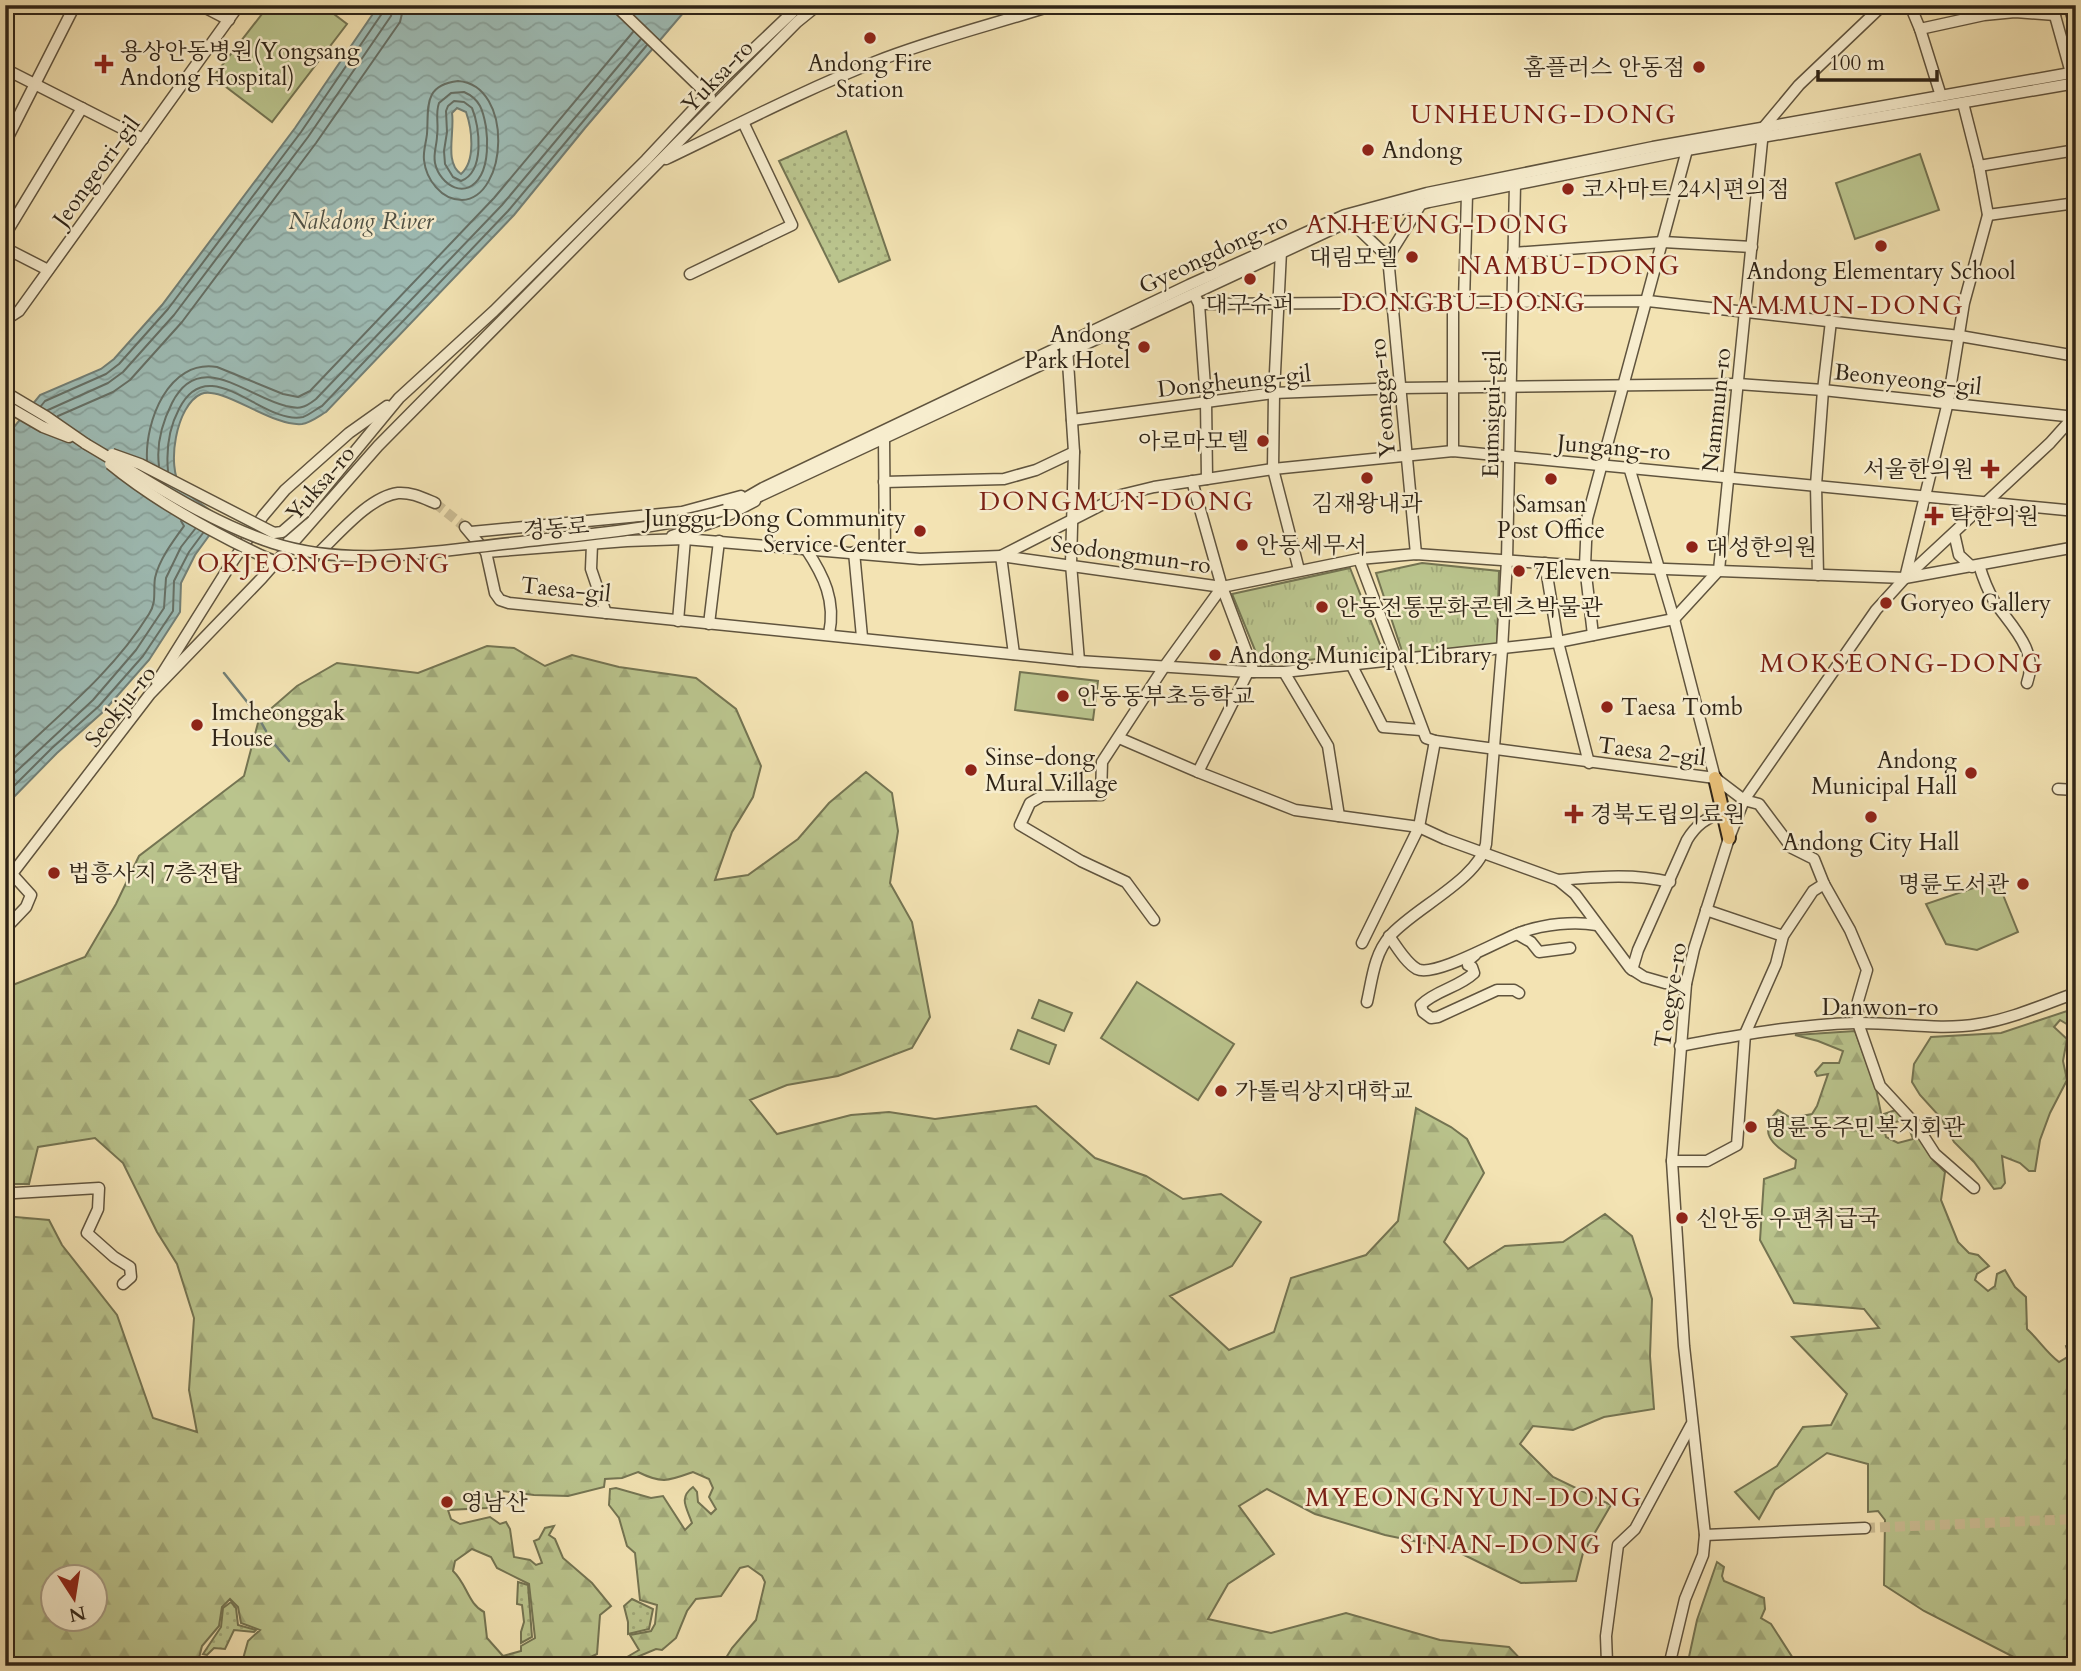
<svg xmlns="http://www.w3.org/2000/svg" width="2081" height="1671" font-family="Cardo,'Noto Serif KR',serif">
<style>
.grass{fill:url(#grass-dots);stroke:#747452;stroke-width:2}
.forest{fill:url(#forest-firs);stroke:#747452;stroke-width:2;fill-rule:evenodd}
.park{fill:url(#park-tufts);stroke:#747452;stroke-width:2}
.garden{fill:#bac48d;stroke:#747452;stroke-width:2}
.water{fill:url(#water-waves);stroke:#727f76;stroke-width:2;fill-rule:evenodd}
.lines{fill:none;stroke-linecap:round;stroke-linejoin:round}
.shore{stroke:#667066;stroke-width:2}
.stream{stroke:#727f76;stroke-width:2.5}
.minor-tunnel{stroke:#ccbd94;stroke-width:10;stroke-dasharray:10 5;stroke-linecap:butt}
.minor-casing{stroke:#60543e;stroke-width:13}
.major-casing{stroke:#2f2417;stroke-width:16}
.minor{stroke:#f7edce;stroke-width:10}
.major{stroke:#eac27a;stroke-width:12}
.minor-bridge-casing{stroke:#60543e;stroke-width:13;stroke-linecap:butt}
.minor-bridge{stroke:#f7edce;stroke-width:10}
.poi-dot{fill:#8f2418;stroke:#f7edce;stroke-width:2.5}
.labels{text-anchor:middle;stroke-width:5;stroke-linejoin:round;paint-order:stroke}
.poi-label{font-size:23px;fill:#2f2417;stroke:#f7edce;text-anchor:start}
.street-label{font-size:23px;fill:#2f2417;stroke:#f7edce}
.water-label{font-size:24px;font-style:italic;fill:#505246;stroke:#f7edce}
.quarter-label{font-size:26px;letter-spacing:2px;fill:#7a1f14;stroke:#f7edce}
</style>
<defs>
<pattern id="grass-dots" width="8" height="8" patternUnits="userSpaceOnUse" patternTransform="scale(1.75)"><rect width="8" height="8" fill="#bac48d"/><path d="M2 2h.1M6 6h.1" fill="none" stroke="#a0a879" stroke-width="1.8" stroke-linecap="round"/></pattern>
<pattern id="forest-firs" width="22" height="20" patternUnits="userSpaceOnUse" patternTransform="scale(1.75)"><rect width="22" height="20" fill="#bac48d"/><path d="M5 1l3.5 6h-7zM16 11l3.5 6h-7z" fill="#a0a879"/></pattern>
<pattern id="park-tufts" width="24" height="20" patternUnits="userSpaceOnUse" patternTransform="scale(1.75)"><rect width="24" height="20" fill="#bac48d"/><path d="M3 7l-1-3M5 7V3M7 7l1-3M15 17l-1-3M17 17v-4M19 17l1-3" fill="none" stroke="#a0a879"/></pattern>
<pattern id="water-waves" width="16" height="10" patternUnits="userSpaceOnUse" patternTransform="scale(1.75)"><rect width="16" height="10" fill="#9ebcb5"/><path d="M0 5q4-4 8 0t8 0" fill="none" stroke="#88a19b"/></pattern>
</defs>
<rect width="100%" height="100%" fill="#f3e3b3"/>
<filter id="stains"><feTurbulence type="fractalNoise" baseFrequency=".00286" numOctaves="4"/><feColorMatrix values="0 0 0 0 .2 0 0 0 0 .09 0 0 0 0 .02 0 0 0 .5 -.17"/></filter>
<radialGradient id="worn" r=".72"><stop offset=".6" stop-color="#630" stop-opacity="0"/><stop offset="1" stop-color="#630" stop-opacity=".3"/></radialGradient>
<g class="grass">
<path d="M846,131l44,129 -51,22 -60,-121z"/>
<path d="M518,1582l10,3 4,52 -11,6v-11l3,-10 -2,-17 -5,-1z"/>
<path d="M632,1599l21,10 -4,20 -21,5v-12l-4,-16z"/>
<path d="M231,1602l5,6 2,17 18,5 -2,2 -20,-2 -9,19 -11,-1 -7,7 -4,-1 18,-27 2,-19z"/>
</g>
<g class="forest">
<path d="M487,646l27,2 31,18 27,-11 47,12 77,11 40,31 25,57 -8,31 -21,35 -17,48 33,-5 50,-36 31,-36 37,-31 26,21 6,38 -8,52 22,39 18,95 -18,31 -74,28 -51,9 -37,15 27,34 74,-19 38,-3 46,7 101,-13 59,52 51,18 37,23 38,-5 40,28 -29,44 -62,30 59,54 45,-18 17,-54 75,-23 32,-34 18,-113 35,19 16,12 17,34 -40,69 24,27 37,-23 58,-4 42,-28 27,22 20,63 -2,57 4,53 -50,8 -31,13 -40,-4 -13,18 33,33 58,28 -28,48 -7,28 -55,2 -69,-34 -67,-14 -70,-21 -48,-25 -28,17 35,48 -46,30 -20,35 63,14 75,-20 94,27 69,7 14,15 9,4h-811l11,-18 24,-28 9,-38 -3,-6 -14,-10 -8,2 -19,28 -25,3 -9,12 -11,27 -14,12 -6,-1 -31,13 -3,-2 17,-10 -9,-15 21,-4 4,-7 2,-19 -17,-5 -5,-47 -8,-7 -8,-28 -10,-13 1,-16 6,-1 35,10 12,-2 22,34 7,-7c-5,-15 -14,-25 1,-36l4,5 1,10 13,12 5,-5 -7,-12 4,-9 -4,-9 -16,-7c-25,9 -31,12 -55,0l-16,6 -17,1 -1,8 -36,9 -34,-1 -32,-4 -15,17 -39,2 3,9 9,5 30,-7 10,7 6,-2 4,7 4,28 16,3 6,5 6,-2 -8,-22 5,-2 6,-11 9,-2 -5,9 6,4 8,19 29,25 19,23 -11,9 -3,39 -25,12h-331l7,-25 12,-11 -19,-7 -3,-16 -8,-8 -8,8 -3,19 -17,20 -5,20h-192v-450l44,4 13,25 55,70 36,103 44,14 -8,-42 5,-72 -17,-54 -20,-32 -34,-69 -28,-25 -57,9 -9,37h-24v-196l80,-31 31,-53 23,-48 105,-80 15,-57 38,-33 40,-23 81,10zM472,1549l19,8 6,11 32,16 6,54 -14,8v5l-18,5 -16,-18 -3,-26c-16,-8 -17,-28 -31,-41l2,-10zM52,1576h42v42h-42z"/>
<path d="M2076,1008l-6,10v8l-10,-6 -6,7 13,12 -4,22 4,19 -17,33 -10,27 -5,31h-6l-9,-8 -18,-7 3,27 -4,5 -7,1 -20,-27 -20,-20 -13,-24 -21,-23 -8,-13 2,-18 17,-27 70,-4z"/>
<path d="M1855,1031l21,58 10,48 12,6 15,-4 -5,-13 -8,-5 -15,3 -1,-10 12,-4 18,17 20,34 11,11 -4,28 17,42 11,11 9,2 11,11 -12,8 -2,6 13,11 7,-5 2,-12 8,-4 10,17 11,10 1,32c12,11 19,23 32,33l10,-6 -3,-10 10,-4v324h-45l-107,-55 -40,-26 1,-65 -7,-9 -10,1v-48l-41,-11 -52,37 -16,29 -24,-27 42,-26 26,-39 28,-2 16,-31 -55,-57 87,-9 -15,-19 -70,-6 -34,-63 4,-61 31,-11 1,-8c-20,-14 -41,-25 -18,-50l13,8 21,-4 5,-8 11,-32 -11,2 -2,-4 8,-9h16l4,-12 -25,-10 -23,-6z"/>
<path d="M1717,1562l7,5 -2,9 2,5 40,17 1,11 -4,9 10,6 27,42h-111l10,-46z"/>
</g>
<g class="park">
<path d="M1422,563l77,8 -2,73 -94,10 -27,-81z"/>
<path d="M1350,568l33,84 -122,13 -29,-71z"/>
</g>
<g class="garden">
<path d="M269,5h53l25,19 -75,98 -59,-45z"/>
<path d="M1920,154l19,56 -84,29 -19,-56z"/>
<path d="M1020,672l78,9 -5,39 -78,-10z"/>
<path d="M1997,880l21,52 -41,18 -31,-6 -20,-40z"/>
<path d="M1137,982l97,62 -36,56 -97,-62z"/>
<path d="M1039,1000l33,13 -8,18 -32,-13z"/>
<path d="M1018,1030l38,15 -7,19 -38,-15z"/>
</g>
<path class="water" d="M379,5h311l-105,123 -71,87 -188,197c-7,4 -16,11 -24,12 -30,3 -80,-39 -101,-30 -25,11 -35,73 -20,93 8,10 24,19 34,27l1,12 -21,29 -14,28 -1,29 -31,48 -45,51 -47,42 -52,53v-368l35,-43 61,-26 13,-10 48,-54 133,-177zM457,108l9,4c6,17 10,49 -5,62 -17,-11 -6,-42 -9,-61z"/>
<g class="lines">
<g class="shore">
<path d="M458,81c56,4 50,117 4,119 -21,0 -36,-21 -38,-40 -1,-9 2,-17 3,-26 2,-25 -5,-49 31,-53z"/>
<path d="M464,92c16,7 19,18 22,35 2,14 2,35 -5,48 -14,26 -41,11 -46,-12 -2,-10 2,-18 2,-27 2,-12 -2,-22 2,-33l12,-10z"/>
<path d="M454,101l10,1 8,6c8,19 13,64 -11,73l-8,-4 -8,-13 -1,-13 3,-19 -1,-21 2,-5z"/>
<path d="M41,406l4,-5 61,-27 13,-10 49,-55 133,-177 82,-120 2,-7"/>
<path d="M48,410l60,-27 15,-11 51,-57 134,-178 83,-121 2,-11"/>
<path d="M58,416l55,-24 17,-12 52,-58 134,-179 84,-121 4,-17"/>
<path d="M147,460c-2,-38 21,-101 70,-93l66,27 15,3 12,-6 184,-193 139,-166"/>
<path d="M159,466c-3,-22 3,-43 13,-63 28,-55 75,-6 114,3 5,1 11,3 16,1 5,-1 10,-5 14,-8l186,-194 139,-166"/>
<path d="M168,471c-2,-22 1,-43 11,-62 30,-60 84,17 124,8 6,-2 13,-8 19,-11l186,-195 139,-166"/>
<path d="M5,766c50,-48 107,-92 144,-152 8,-12 4,-23 6,-36 4,-18 18,-37 29,-52l-3,-5"/>
<path d="M5,782l88,-82 43,-50 28,-42 2,-30 15,-31 14,-18"/>
<path d="M5,795l47,-47 47,-42 44,-50 30,-45 1,-30 15,-29 14,-19"/>
</g>
<g class="stream">
<path d="M224,673l32,40 10,18"/>
<path d="M270,739l19,22"/>
</g>
<g class="minor-tunnel">
<path d="M435,503l30,24"/>
<path d="M1865,1528l211,-9"/>
</g>
<defs>
<g id="minor">
<path d="M200,5l29,15"/>
<path d="M615,5l95,92"/>
<path d="M1910,5l10,24 21,67"/>
<path d="M2052,5l19,68"/>
<path d="M2069,5l7,25"/>
<path d="M5,9l2,-4"/>
<path d="M1920,29l64,-14 31,-3 40,3"/>
<path d="M5,69l138,70"/>
<path d="M2073,84l3,10"/>
<path d="M1764,127l35,-42 84,-80"/>
<path d="M5,143l70,-138"/>
<path d="M666,159c69,-33 138,-69 209,-97 58,-23 120,-38 179,-57"/>
<path d="M1979,166l97,-16"/>
<path d="M1988,215l88,-12"/>
<path d="M1348,219l40,38 28,297"/>
<path d="M5,235l77,-127"/>
<path d="M5,248l43,22"/>
<path d="M1281,251l-7,142 -1,76 26,101"/>
<path d="M1513,253l150,-11 89,5"/>
<path d="M1388,257l33,-53"/>
<path d="M690,274l102,-49 -49,-103"/>
<path d="M1196,298l3,6 7,96 1,79"/>
<path d="M1464,302l3,-108"/>
<path d="M1199,304l449,-3 312,35 116,20"/>
<path d="M5,320l14,-9 220,-306"/>
<path d="M1067,347l7,105 -3,112 8,97"/>
<path d="M5,392l42,25 39,27"/>
<path d="M5,405l38,22 26,10"/>
<path d="M1072,420l202,-27 126,-5 338,-4 85,6 252,27"/>
<path d="M884,437l1,118"/>
<path d="M1453,451v-149"/>
<path d="M1629,467l45,152 41,159"/>
<path d="M1192,481l30,106 32,85"/>
<path d="M884,482l120,-3 32,-9 38,-18"/>
<path d="M749,501l590,-275 90,-24 258,-52 389,-67"/>
<path d="M725,510l38,-22 426,-203 156,-70 82,-22 226,-46 423,-75"/>
<path d="M465,527l21,25 9,41 5,7 9,3 570,58 169,11h36l274,-30 116,-23"/>
<path d="M471,532l211,-20 59,-16"/>
<path d="M1954,533l5,22 13,12"/>
<path d="M672,536l47,-16 36,-19"/>
<path d="M287,544l18,-32 94,-114 95,-87 152,-151 75,-80 79,-75"/>
<path d="M592,544l-1,25 15,44"/>
<path d="M806,549c18,27 30,52 23,85"/>
<path d="M486,552l141,-11 58,-2 235,20 81,-3 221,31 137,-28 57,-5 169,12 320,12 171,-31"/>
<path d="M854,552l8,85"/>
<path d="M260,555c17,8 34,14 51,5 23,-20 56,-63 87,-67 13,-1 25,5 37,10"/>
<path d="M1359,559l67,179 9,3 280,37 29,22 15,4 33,44 22,11 10,25 26,46 17,40 -9,31v22l22,63 37,40 18,28 39,34"/>
<path d="M1545,563l13,79 31,121"/>
<path d="M1979,565c4,13 8,24 15,36 17,25 45,49 33,82"/>
<path d="M1719,570l44,-439"/>
<path d="M1818,575l-2,-90 7,-95 8,-69"/>
<path d="M1905,578l43,-176 16,-99 24,-88 -9,-49 -16,-63"/>
<path d="M1674,619l45,-49"/>
<path d="M678,621l7,-82"/>
<path d="M709,624l10,-83"/>
<path d="M1593,635l-8,-69 2,-47 100,-369"/>
<path d="M1014,654l-13,-98 120,-61 33,-8 119,-18 180,-18 623,60"/>
<path d="M1352,666l31,61 38,3"/>
<path d="M1284,672l44,74 11,70"/>
<path d="M157,682l72,-115 34,-51 22,-26 64,-57 38,-27"/>
<path d="M1119,738l79,34 97,38 124,17 26,12 113,41 17,14 55,74 14,9 21,6 21,1"/>
<path d="M1198,772l50,-100"/>
<path d="M2058,789l18,1"/>
<path d="M1558,880c38,-3 74,-7 112,2"/>
<path d="M5,883l145,-189 112,-116 116,-132 419,-424 21,-17"/>
<path d="M1706,910l77,26"/>
<path d="M1154,920l-28,-38 -45,-21 -61,-36 10,-22 12,-7 59,-1 1,-33 62,-95 58,-80"/>
<path d="M5,929l21,-22 5,-12 -19,-21"/>
<path d="M1517,934l14,8 8,10 31,-4"/>
<path d="M1389,936c8,11 17,27 28,33 18,9 86,-31 105,-37 23,-8 52,-11 75,-7"/>
<path d="M1362,943l57,-116 16,-86"/>
<path d="M1475,955l-6,5 -1,5 4,2 2,6c-16,15 -38,17 -53,32l2,7 8,6 7,-1 59,-27h17l5,3"/>
<path d="M1632,970l6,-20 49,-110c9,-15 19,-22 36,-28"/>
<path d="M1367,1002c5,-22 7,-48 23,-66 23,-27 89,-57 96,-92l16,-194 5,-90 8,-376"/>
<path d="M1680,1046c58,-11 116,-21 175,-23 41,-1 83,8 124,1 33,-5 65,-20 97,-31"/>
<path d="M1672,1161h35l30,-16 8,-111 31,-70 7,-28 30,-45 11,-7"/>
<path d="M5,1190l10,3 84,-5 -1,21 -11,24 27,24 16,10 1,10 -8,7"/>
<path d="M1705,1535l160,-7"/>
<path d="M1610,1666l-3,-3 -1,-27 12,-91 17,-16 56,-104"/>
<path d="M1669,1666l16,-67 18,-44 2,-20 -21,-189 -12,-185 14,-177 8,-35 35,-111 15,-38 132,-190 29,-32 145,-135 26,-29"/>
</g>
<path id="major" d="M1715,778l14,60"/>
</defs>
<use href="#minor" class="minor-casing"/>
<use href="#major" class="major-casing"/>
<use href="#minor" class="minor"/>
<use href="#major" class="major"/>
<defs>
<g id="minor-bridge">
<path d="M86,444c60,35 120,77 187,99 80,26 167,7 248,-1 68,-8 138,-13 204,-32"/>
<path d="M112,454l28,10 134,69 8,-1 23,-20"/>
<path d="M110,464c45,37 98,66 150,91"/>
</g>
</defs>
<use href="#minor-bridge" class="minor-bridge-casing"/>
<use href="#minor-bridge" class="minor-bridge"/>
</g>
<g class="poi-dot">
<circle cx="870" cy="38" r="7"/>
<path d="M100.5 53.5h7v7h7v7h-7v7h-7v-7h-7v-7h7z"/>
<circle cx="1699" cy="67" r="7"/>
<circle cx="1368" cy="150" r="7"/>
<circle cx="1568" cy="189" r="7"/>
<circle cx="1881" cy="246" r="7"/>
<circle cx="1412" cy="257" r="7"/>
<circle cx="1250" cy="279" r="7"/>
<circle cx="1144" cy="347" r="7"/>
<circle cx="1263" cy="441" r="7"/>
<path d="M1986.5 458.5h7v7h7v7h-7v7h-7v-7h-7v-7h7z"/>
<circle cx="1367" cy="478" r="7"/>
<circle cx="1551" cy="479" r="7"/>
<path d="M1930.5 505.5h7v7h7v7h-7v7h-7v-7h-7v-7h7z"/>
<circle cx="920" cy="531" r="7"/>
<circle cx="1242" cy="545" r="7"/>
<circle cx="1692" cy="547" r="7"/>
<circle cx="1519" cy="571" r="7"/>
<circle cx="1886" cy="603" r="7"/>
<circle cx="1322" cy="607" r="7"/>
<circle cx="1215" cy="655" r="7"/>
<circle cx="1063" cy="696" r="7"/>
<circle cx="1607" cy="707" r="7"/>
<circle cx="197" cy="725" r="7"/>
<circle cx="971" cy="770" r="7"/>
<circle cx="1971" cy="773" r="7"/>
<path d="M1570.5 803.5h7v7h7v7h-7v7h-7v-7h-7v-7h7z"/>
<circle cx="1871" cy="817" r="7"/>
<circle cx="54" cy="873" r="7"/>
<circle cx="2023" cy="884" r="7"/>
<circle cx="1221" cy="1091" r="7"/>
<circle cx="1751" cy="1127" r="7"/>
<circle cx="1682" cy="1218" r="7"/>
<circle cx="447" cy="1502" r="7"/>
</g>
<g class="labels">
<g class="poi-label">
<text x="120" y="59">용상안동병원(Yongsang<tspan x="120" dy="26">Andong Hospital)</tspan></text>
<text x="870" y="71" text-anchor="middle">Andong Fire<tspan x="870" dy="26">Station</tspan></text>
<text x="1685" y="75" text-anchor="end">홈플러스 안동점</text>
<text x="1382" y="158">Andong</text>
<text x="1582" y="197">코사마트 24시편의점</text>
<text x="1398" y="265" text-anchor="end">대림모텔</text>
<text x="1881" y="279" text-anchor="middle">Andong Elementary School</text>
<text x="1250" y="312" text-anchor="middle">대구슈퍼</text>
<text x="1130" y="342" text-anchor="end">Andong<tspan x="1130" dy="26">Park Hotel</tspan></text>
<text x="1249" y="449" text-anchor="end">아로마모텔</text>
<text x="1974" y="477" text-anchor="end">서울한의원</text>
<text x="1367" y="511" text-anchor="middle">김재왕내과</text>
<text x="1551" y="512" text-anchor="middle">Samsan<tspan x="1551" dy="26">Post Office</tspan></text>
<text x="1950" y="524">탁한의원</text>
<text x="906" y="526" text-anchor="end">Junggu Dong Community<tspan x="906" dy="26">Service Center</tspan></text>
<text x="1256" y="553">안동세무서</text>
<text x="1706" y="555">대성한의원</text>
<text x="1533" y="579">7Eleven</text>
<text x="1900" y="611">Goryeo Gallery</text>
<text x="1336" y="615">안동전통문화콘텐츠박물관</text>
<text x="1229" y="663">Andong Municipal Library</text>
<text x="1077" y="704">안동동부초등학교</text>
<text x="1621" y="715">Taesa Tomb</text>
<text x="211" y="720">Imcheonggak<tspan x="211" dy="26">House</tspan></text>
<text x="985" y="765">Sinse-dong<tspan x="985" dy="26">Mural Village</tspan></text>
<text x="1957" y="768" text-anchor="end">Andong<tspan x="1957" dy="26">Municipal Hall</tspan></text>
<text x="1590" y="822">경북도립의료원</text>
<text x="1871" y="850" text-anchor="middle">Andong City Hall</text>
<text x="68" y="881">법흥사지 7층전탑</text>
<text x="2009" y="892" text-anchor="end">명륜도서관</text>
<text x="1235" y="1099">가톨릭상지대학교</text>
<text x="1765" y="1135">명륜동주민복지회관</text>
<text x="1696" y="1226">신안동 우편취급국</text>
<text x="461" y="1510">영남산</text>
</g>
<g class="street-label">
<text transform="translate(717 76) rotate(-46)" y="8">Yuksa-ro</text>
<text transform="translate(96 171) rotate(-54)" y="8">Jeongeori-gil</text>
<text transform="translate(1213 253) rotate(-25)" y="8">Gyeongdong-ro</text>
<text transform="translate(1908 379) rotate(6)" y="8">Beonyeong-gil</text>
<text transform="translate(1234 381) rotate(-6)" y="8">Dongheung-gil</text>
<text transform="translate(1382 398) rotate(-95)" y="8">Yeongga-ro</text>
<text transform="translate(1716 410) rotate(-84)" y="8">Nammun-ro</text>
<text transform="translate(1491 414) rotate(-89)" y="8">Eumsigui-gil</text>
<text transform="translate(1614 447) rotate(5)" y="8">Jungang-ro</text>
<text transform="translate(320 483) rotate(-49)" y="8">Yuksa-ro</text>
<text transform="translate(556 528) rotate(-5)" y="8">경동로</text>
<text transform="translate(1131 554) rotate(8)" y="8">Seodongmun-ro</text>
<text transform="translate(566 589) rotate(6)" y="8">Taesa-gil</text>
<text transform="translate(120 706) rotate(-51)" y="8">Seokju-ro</text>
<text transform="translate(1652 751) rotate(7)" y="8">Taesa 2-gil</text>
<text transform="translate(1670 995) rotate(-81)" y="8">Toegye-ro</text>
<text x="1880" y="1015">Danwon-ro</text>
</g>
<g class="water-label">
<text x="361" y="229">Nakdong River</text>
</g>
<g class="quarter-label">
<text x="1544" y="123">UNHEUNG-DONG</text>
<text x="1438" y="233">ANHEUNG-DONG</text>
<text x="1570" y="274">NAMBU-DONG</text>
<text x="1464" y="311">DONGBU-DONG</text>
<text x="1838" y="314">NAMMUN-DONG</text>
<text x="1117" y="510">DONGMUN-DONG</text>
<text x="324" y="572">OKJEONG-DONG</text>
<text x="1902" y="672">MOKSEONG-DONG</text>
<text x="1474" y="1506">MYEONGNYUN-DONG</text>
<text x="1501" y="1553">SINAN-DONG</text>
</g>
</g>
<rect width="2081" height="1671" fill="none" stroke="#f3e3b3" stroke-width="28"/>
<rect x="7" y="7" width="2067" height="1657" fill="none" stroke="#2f2417" stroke-width="3.5"/>
<rect x="14" y="14" width="2053" height="1643" fill="none" stroke="#2f2417" stroke-width="2"/>
<g transform="translate(74 1598) rotate(168)"><circle r="33" fill="#f7edce" stroke="#a79d85" stroke-width="2"/>
<path d="M0-5L12 26L0 18L-12 26Z" fill="#8f2418"/>
<text y="-10" font-size="19" font-weight="bold" text-anchor="middle" fill="#2f2417">N</text>
</g>
<path d="M1818 70v10h119v-10" fill="none" stroke="#2f2417" stroke-width="3.5"/>
<text x="1829" y="70" font-size="21" fill="#2f2417" stroke="#f7edce" stroke-width="5" paint-order="stroke">100 m</text>
<rect width="100%" height="100%" filter="url(#stains)"/>
<rect width="100%" height="100%" fill="url(#worn)"/>
</svg>
